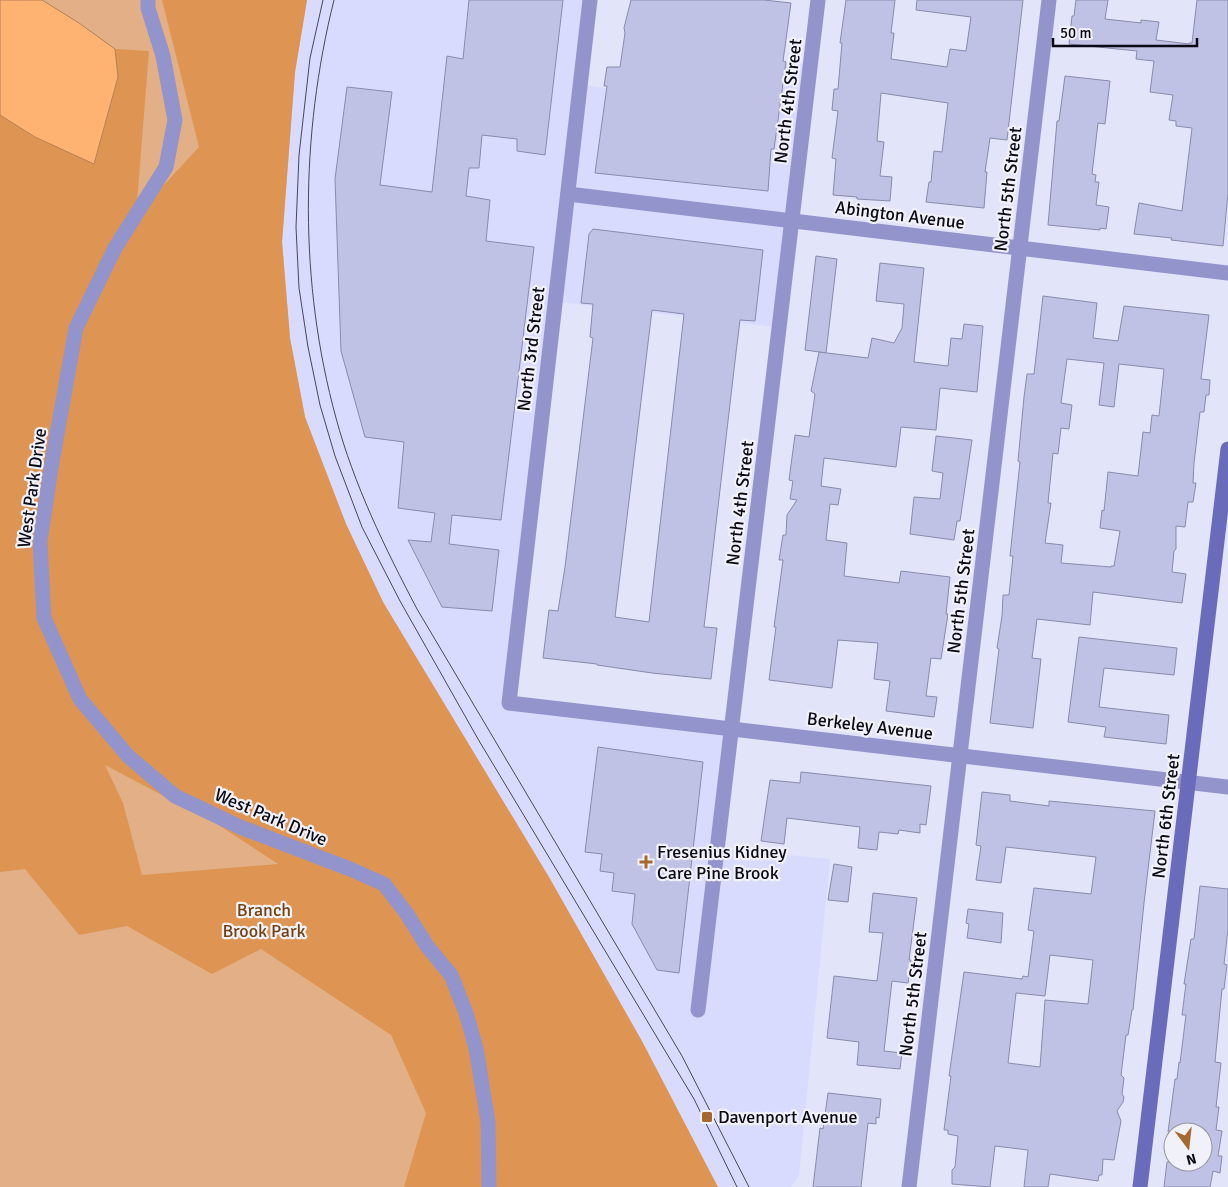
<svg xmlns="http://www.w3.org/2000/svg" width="1228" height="1187" font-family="Signika,sans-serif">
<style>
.built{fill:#d8dbfd}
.green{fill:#e2af86}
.forest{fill:#de9554;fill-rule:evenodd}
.water{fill:#ffb373;stroke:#b68057}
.building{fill:#c0c2e5;stroke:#898bac;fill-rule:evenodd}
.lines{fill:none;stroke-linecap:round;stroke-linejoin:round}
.street{stroke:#9294cb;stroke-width:15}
.secondary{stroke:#6b6bbb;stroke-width:15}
.tram{stroke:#474856;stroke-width:1}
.poi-dot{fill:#a6682e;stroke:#f1f2f9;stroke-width:2}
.labels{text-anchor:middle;stroke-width:4.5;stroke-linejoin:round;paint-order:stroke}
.street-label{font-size:18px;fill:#0a0a15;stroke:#f1f2f9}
.poi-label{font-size:18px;fill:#0a0a15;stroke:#f1f2f9;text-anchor:start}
.park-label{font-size:18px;fill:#724211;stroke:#f1f2f9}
</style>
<rect width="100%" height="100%" fill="#e2e4f9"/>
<path class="built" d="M307,0h278l-10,84 115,15 4,-46 113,12 -31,262 -218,-25 -48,397 219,24 -15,125 116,11 -31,317 -8,11h-73l-76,-146 -259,-439 -37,-78 -41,-107 -15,-79 -8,-96 13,-170z"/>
<path class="green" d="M0,0h307l-12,72 -13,170 8,96 15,79 41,107 37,78 335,585h-718z"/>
<path class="forest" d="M162,0h145l-12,72 -13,170 8,96 15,79 41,107 37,78 166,275 93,164 76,146h-314l22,-74 -35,-78 -130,-86 -49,25 -85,-48 -48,9 -54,-66 -25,3v-757l35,22 59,26 24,-86 -3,-28 34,2 -13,164 63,-68zM105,765l112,59 61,40 -136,11 -19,-72z"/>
<path class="water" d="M0,0h42l37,23 36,26 3,28 -24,87 -59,-27 -35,-22z"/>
<g class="building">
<path d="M469,0h94l-18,155 -28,-4v-12l-35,-4 -3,33h-10l-3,28 24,4 -4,41 48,6 -33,273 -49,-5 -3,29 50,6 -7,61 -50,-4 -34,-67 23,2 4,-29 -37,-5 6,-66 -39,-5 -24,-86 -6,-172 12,-92 45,5 -12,93 52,7 15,-136 16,3z"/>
<path d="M631,0h133l27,3 -8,58 3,1 -12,87h-3l-3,42 -173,-18 12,-87h-3l3,-19h13l5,-34 -1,-5z"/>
<path d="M846,0h49l-4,33h3l-3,26 56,8 3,-18 16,2 5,-34 -55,-7 1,-10h106l-16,140 -17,-2 -5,34h2l-3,36 -58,-6 3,-20h2l3,-31 8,1 6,-49 -67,-10 -4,48 7,1 -4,34 12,1 -2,24 -33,-2v-2l-24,-2 3,-36 -4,-1 6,-47 -6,-1 2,-21h4l4,-46h-2z"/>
<path d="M1076,0h32l-3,19 36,4v-3l18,2 -3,18 33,4v-1h3l5,-43h31v193l-5,53 -52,-6 1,-2 -38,-4 5,-31 43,8 10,-83 -16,-2v-5l-7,-1 4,-25 -23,-3 4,-31 -18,-2 1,-8 -68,-7 3,-28h2z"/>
<path d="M1065,76l45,5 -5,43 -7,-1 -6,51 4,1 -1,7h4l-3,23 13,2 -3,22 -6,-1v2l-52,-5 9,-104h2z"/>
<path d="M593,229l170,21 -8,71 -15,-1 -5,41 -31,266 13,1 -6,51 -59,-6 -55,-8v-1l-54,-6 6,-48 9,1 7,-44 28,-229 -3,-1 3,-33 -12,-1 8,-69zM652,310l32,4 -35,308 -34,-5z"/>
<path d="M816,256l21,3 -11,94 -21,-3z"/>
<path d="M880,263l44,5 -10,94 34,4 3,-28 11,1 2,-15 19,2 -6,66 -37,-4 -4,42 -35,-3 -5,40 -72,-9 -3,28 20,3 -3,16 -8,-1 -4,36 21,3 -3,33 55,7 2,-12 49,6 -4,37h2l-7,45 -10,-1 -5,38 11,1 -3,20 -48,-6 4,-30 -16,-2 4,-36 -40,-3 -6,48 -63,-8 7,-53h-2l9,-67h-4l4,-25h3l1,-20 10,-15 -7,-1 3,-18 -4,-1 6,-45 14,2 6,-43 -4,-3 8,-39 49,6 4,-20 22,5 8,-15 2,-24 -28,-3z"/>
<path d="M1043,296l54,7 -4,35 25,3 6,-35 85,9 -8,64 9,1 -1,15h-3l-2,17h-4l-6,51 -1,20h3l-3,19h-5l-3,25 -9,-1v23l-2,2 -2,21 14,2 -4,29 -89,-11 -3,33 -53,-6 -5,39 9,1 -8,69 -43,-5 9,-74 -2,-1 5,-32 1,-21h6l4,-39h-3l10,-94 -2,-1 6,-64 3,-23h7zM1067,359l37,4 -5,42 15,2 5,-43 45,5 -5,47 -7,-1 -2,18 -7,-1 -5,44 -30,-4 -4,39 -2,-1 -2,18 20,3 -6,35h-3v1l-50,-4 2,-18 -18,-2 6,-40h-3l5,-50 5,1 3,-26 8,1 3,-24 -11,-2z"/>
<path d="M936,436l36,4 -12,81h-3l-3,19 -44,-6 4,-37 26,2 3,-26 -11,-2z"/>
<path d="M1079,637l98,11 -3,27 -70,-7 -5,39 70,8 -3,29 -62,-7 2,-10 -38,-5z"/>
<path d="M598,747l105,15 -24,211 -22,-3 -25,-46 3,-30 -23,-3 2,-18 -14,-2 2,-17 -17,-2z"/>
<path d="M801,772l130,14 -5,39 -6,-1v9l-21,-3 -1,4 -19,-2 -2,18 -19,-2 2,-21 -73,-9 -3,26 -23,-3 9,-61 30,3z"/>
<path d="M982,792l28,3v6l39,5v-5l106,10 -11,92 -11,107h-1l-4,25h-2l-5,40 3,3 -2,16 2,3 -1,5 -6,9 4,10 -3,16 -4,23 -11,-1 -1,16h-3l-1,6 -48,-7 -2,13h-24l4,-37 -33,-4 -5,41 -38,-3v-14l3,-3 3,-31 -10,-2v-4h-4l7,-54h-2l15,-104 58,7 1,-3 5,1 6,-46 -6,-1 6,-42 57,6 5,-37 -90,-10 -5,36 -25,-3 5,-34 -5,-1zM1050,955l43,5 -5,44 -43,-4 -5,67 -32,-4 8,-70 29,3z"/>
<path d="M834,864l18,3 -4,35 -20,-2z"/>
<path d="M1200,886l28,3v40l-4,35 3,1 -3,24h-2l-7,73 6,1 -5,44h3l-3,23 6,1 -4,25h4l-2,17 -7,-2 -3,16h-46l3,-25h36v-30h-35l7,-53h2l2,-17 1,1 6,-48h-4l4,-31h-2l7,-45h3z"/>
<path d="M873,893l44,5 -8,62h2l-3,23 -16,-2 -8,70 18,2 -2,16 -43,-4 2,-23 -32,-4 7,-62 43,5 6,-48 -14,-1z"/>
<path d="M968,909l35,4 -2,30 -34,-5 2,-14 -3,-1z"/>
<path d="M828,1093l53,6 -2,19 -3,-1v7l-8,-1 -7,64h-48l7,-59 3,1z"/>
</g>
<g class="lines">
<g class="street">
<path d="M148,0v8l15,48 12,64 -9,47 -51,81 -39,80 -25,140 -11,74 4,76 36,81 48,57 47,40 65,31 110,42 34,15 23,30 20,32 24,29 15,38 10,35 12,74 1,65"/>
<path d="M590,0l-81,703 719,84"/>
<path d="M568,194l660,79"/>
<path d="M698,1010l120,-1010"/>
<path d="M909,1187l140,-1187"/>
</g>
<path class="secondary" d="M1140,1187l88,-738"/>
<g class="tram">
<path d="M323,0l-13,58 -11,97 -3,72 3,61 9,59 12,58 15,51 27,71 38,74 78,138 216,360 43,88"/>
<path d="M334,0c-34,136 -35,283 2,418 18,67 49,130 81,191l265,447 67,131"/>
</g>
</g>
<g class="poi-dot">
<path d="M643.5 854.5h5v5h5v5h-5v5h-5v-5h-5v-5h5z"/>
<rect x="701" y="1111" width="12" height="12" rx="2.5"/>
</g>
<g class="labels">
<g class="street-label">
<text transform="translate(788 101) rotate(-83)" y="6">North 4th Street</text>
<text transform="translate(1008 189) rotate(-83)" y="6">North 5th Street</text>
<text transform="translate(900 215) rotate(7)" y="6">Abington Avenue</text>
<text transform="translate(531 349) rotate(-83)" y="6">North 3rd Street</text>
<text transform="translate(32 488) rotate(-82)" y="6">West Park Drive</text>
<text transform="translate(740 503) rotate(-83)" y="6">North 4th Street</text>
<text transform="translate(961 591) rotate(-83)" y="6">North 5th Street</text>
<text transform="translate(870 726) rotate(7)" y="6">Berkeley Avenue</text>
<text transform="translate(1166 816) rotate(-83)" y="6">North 6th Street</text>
<text transform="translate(271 817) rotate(23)" y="6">West Park Drive</text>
<text transform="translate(913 994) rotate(-83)" y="6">North 5th Street</text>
</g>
<g class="poi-label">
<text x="657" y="858">Fresenius Kidney<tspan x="657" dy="21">Care Pine Brook</tspan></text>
<text x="718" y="1123">Davenport Avenue</text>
</g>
<g class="park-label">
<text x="264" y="916">Branch<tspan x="264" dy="21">Brook Park</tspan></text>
</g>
</g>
<g transform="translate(1188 1147) rotate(165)"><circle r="24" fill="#f1f2f9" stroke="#95959e"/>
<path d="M0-4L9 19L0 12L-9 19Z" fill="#a6682e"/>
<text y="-8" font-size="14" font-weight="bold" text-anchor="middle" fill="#0a0a15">N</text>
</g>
<path d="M1053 38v8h144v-8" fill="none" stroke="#0a0a15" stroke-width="2.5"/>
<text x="1060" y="38" font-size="15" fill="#0a0a15" stroke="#f1f2f9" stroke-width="4" paint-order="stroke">50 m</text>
</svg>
